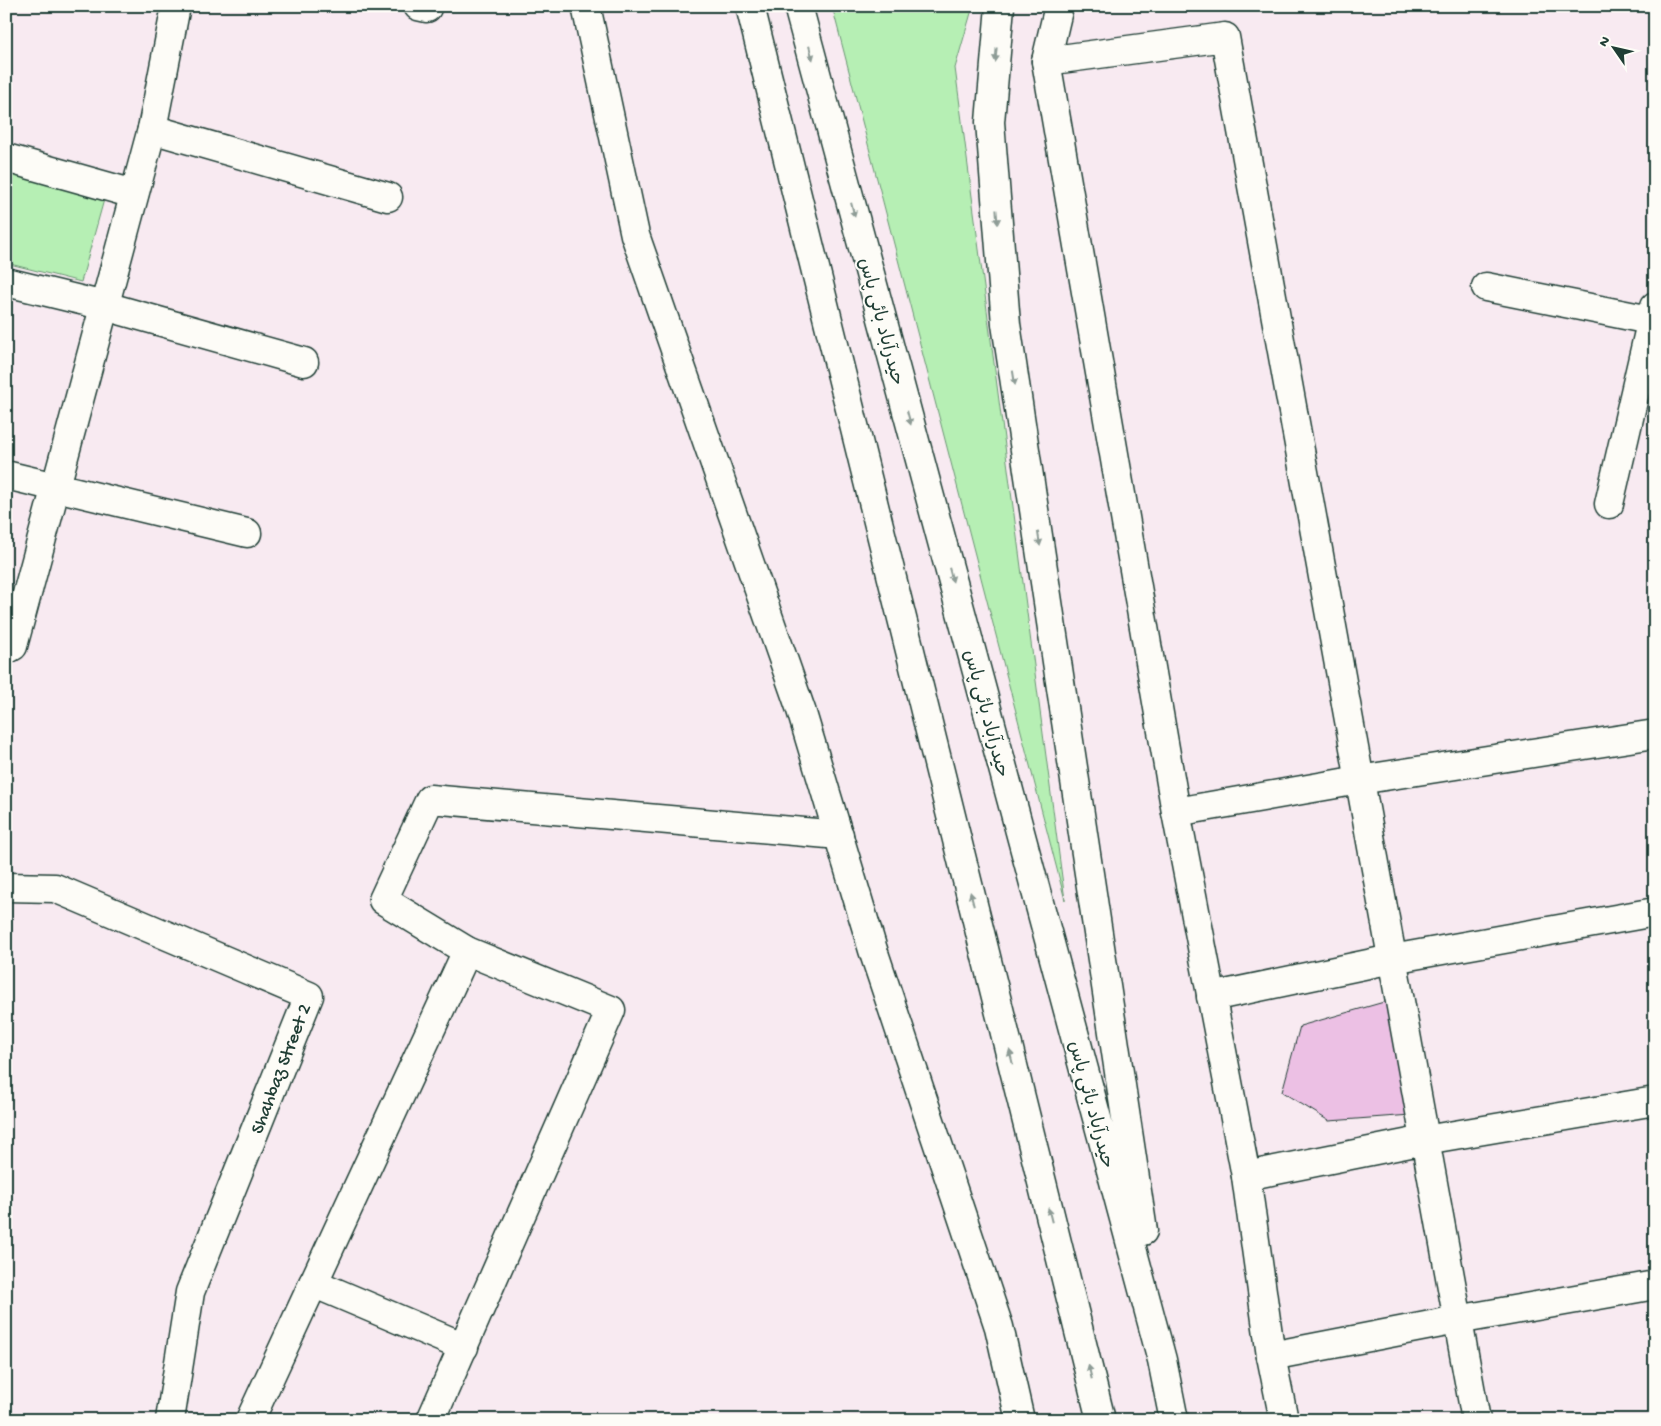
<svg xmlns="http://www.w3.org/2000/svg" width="1661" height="1426" font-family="'Gochi Hand','Playpen Sans Arabic',sans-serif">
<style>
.green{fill:#b6efb4;stroke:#6a9674}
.building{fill:#ecc0e4;stroke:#1f3d34}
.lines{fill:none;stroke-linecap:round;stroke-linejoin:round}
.minor-casing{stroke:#1f3d34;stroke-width:31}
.highway-casing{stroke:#1f3d34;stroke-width:31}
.minor{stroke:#fdfcf7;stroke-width:28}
.highway{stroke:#fdfcf7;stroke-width:28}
.oneway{fill:#8e9c96}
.labels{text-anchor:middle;stroke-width:4;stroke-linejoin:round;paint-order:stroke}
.street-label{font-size:19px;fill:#1f3d34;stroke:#fdfcf7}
</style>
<rect width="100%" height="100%" fill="#f8eaf1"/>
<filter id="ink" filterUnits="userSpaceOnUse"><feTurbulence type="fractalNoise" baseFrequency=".02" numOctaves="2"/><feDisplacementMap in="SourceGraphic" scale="10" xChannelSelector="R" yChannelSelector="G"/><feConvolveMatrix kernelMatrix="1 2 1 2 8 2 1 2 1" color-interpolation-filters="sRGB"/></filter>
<g filter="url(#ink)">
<g class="green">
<path d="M832,6h141l-18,62 110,832z"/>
<path d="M6,168l99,28 -24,86 -75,-19z"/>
</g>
<path class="building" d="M1391,1000l20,115 -82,6 -47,-29 18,-66z"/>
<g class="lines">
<defs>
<g id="minor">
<path d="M418,6l9,2"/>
<path d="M586,6l49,229 166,475 72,240 126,377 21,93"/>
<path d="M1059,6l-13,55 130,751 70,364 25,180 13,64"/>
<path d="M1046,61l179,-24 251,1383"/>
<path d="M152,129l236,68"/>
<path d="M6,158l128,36"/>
<path d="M6,282l99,24 199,56"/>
<path d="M1486,287l169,34"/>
<path d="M6,475l241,58"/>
<path d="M1609,504l46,-198"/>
<path d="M6,650l7,-4 139,-517 24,-123"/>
<path d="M1176,812l183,-32 296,-46"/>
<path d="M6,887l49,1 254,108 -119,296 -20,128"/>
<path d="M1211,997l181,-38 263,-47"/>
<path d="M1246,1176l179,-36 230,-39"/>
<path d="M313,1283l151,64"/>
<path d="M1271,1356l186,-36 198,-35"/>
<path d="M250,1420l217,-469"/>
<path d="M431,1420l180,-410 -144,-59 -84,-51 47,-101 409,36"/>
</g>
<g id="highway">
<path d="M750,6l351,1414"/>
<path d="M798,6l364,1354 12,60"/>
<path d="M1000,6l-10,116 16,202 137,907"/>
</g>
</defs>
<use href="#minor" class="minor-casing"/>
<use href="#highway" class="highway-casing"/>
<use href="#minor" class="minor"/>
<use href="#highway" class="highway"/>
</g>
<defs><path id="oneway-solid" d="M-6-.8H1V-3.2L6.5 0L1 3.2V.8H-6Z" transform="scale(1.25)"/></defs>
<g class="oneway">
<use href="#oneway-solid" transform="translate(811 53) rotate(75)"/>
<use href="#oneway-solid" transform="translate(996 55) rotate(95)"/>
<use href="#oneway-solid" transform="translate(853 210) rotate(75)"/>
<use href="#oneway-solid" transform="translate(997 217) rotate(85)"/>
<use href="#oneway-solid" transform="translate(1014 378) rotate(81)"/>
<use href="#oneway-solid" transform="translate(909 418) rotate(75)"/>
<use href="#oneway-solid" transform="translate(1039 539) rotate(81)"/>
<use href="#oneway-solid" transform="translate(951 575) rotate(75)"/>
<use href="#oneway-solid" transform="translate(972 899) rotate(-104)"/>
<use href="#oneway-solid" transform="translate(1011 1057) rotate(-104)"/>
<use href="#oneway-solid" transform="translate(1050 1215) rotate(-104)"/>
<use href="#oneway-solid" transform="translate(1090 1372) rotate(-104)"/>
</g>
</g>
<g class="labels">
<g class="street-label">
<text transform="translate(883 321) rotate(75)" y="7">حیدرآباد بائی پاس</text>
<text transform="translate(988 713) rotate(75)" y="7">حیدرآباد بائی پاس</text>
<text transform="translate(279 1068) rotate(-69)" y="7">Shahbaz Street 2</text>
<text transform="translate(1093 1104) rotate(75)" y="7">حیدرآباد بائی پاس</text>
</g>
</g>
<rect width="1661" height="1426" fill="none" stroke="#fdfcf7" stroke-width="25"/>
<rect x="12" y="12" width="1636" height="1401" fill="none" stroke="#1f3d34" stroke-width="2" filter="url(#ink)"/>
<g transform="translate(1614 48) rotate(304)" stroke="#fdfcf7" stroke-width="4" paint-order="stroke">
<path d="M0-4L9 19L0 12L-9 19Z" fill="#1f3d34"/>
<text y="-8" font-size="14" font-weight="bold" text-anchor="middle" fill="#1f3d34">N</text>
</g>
</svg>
